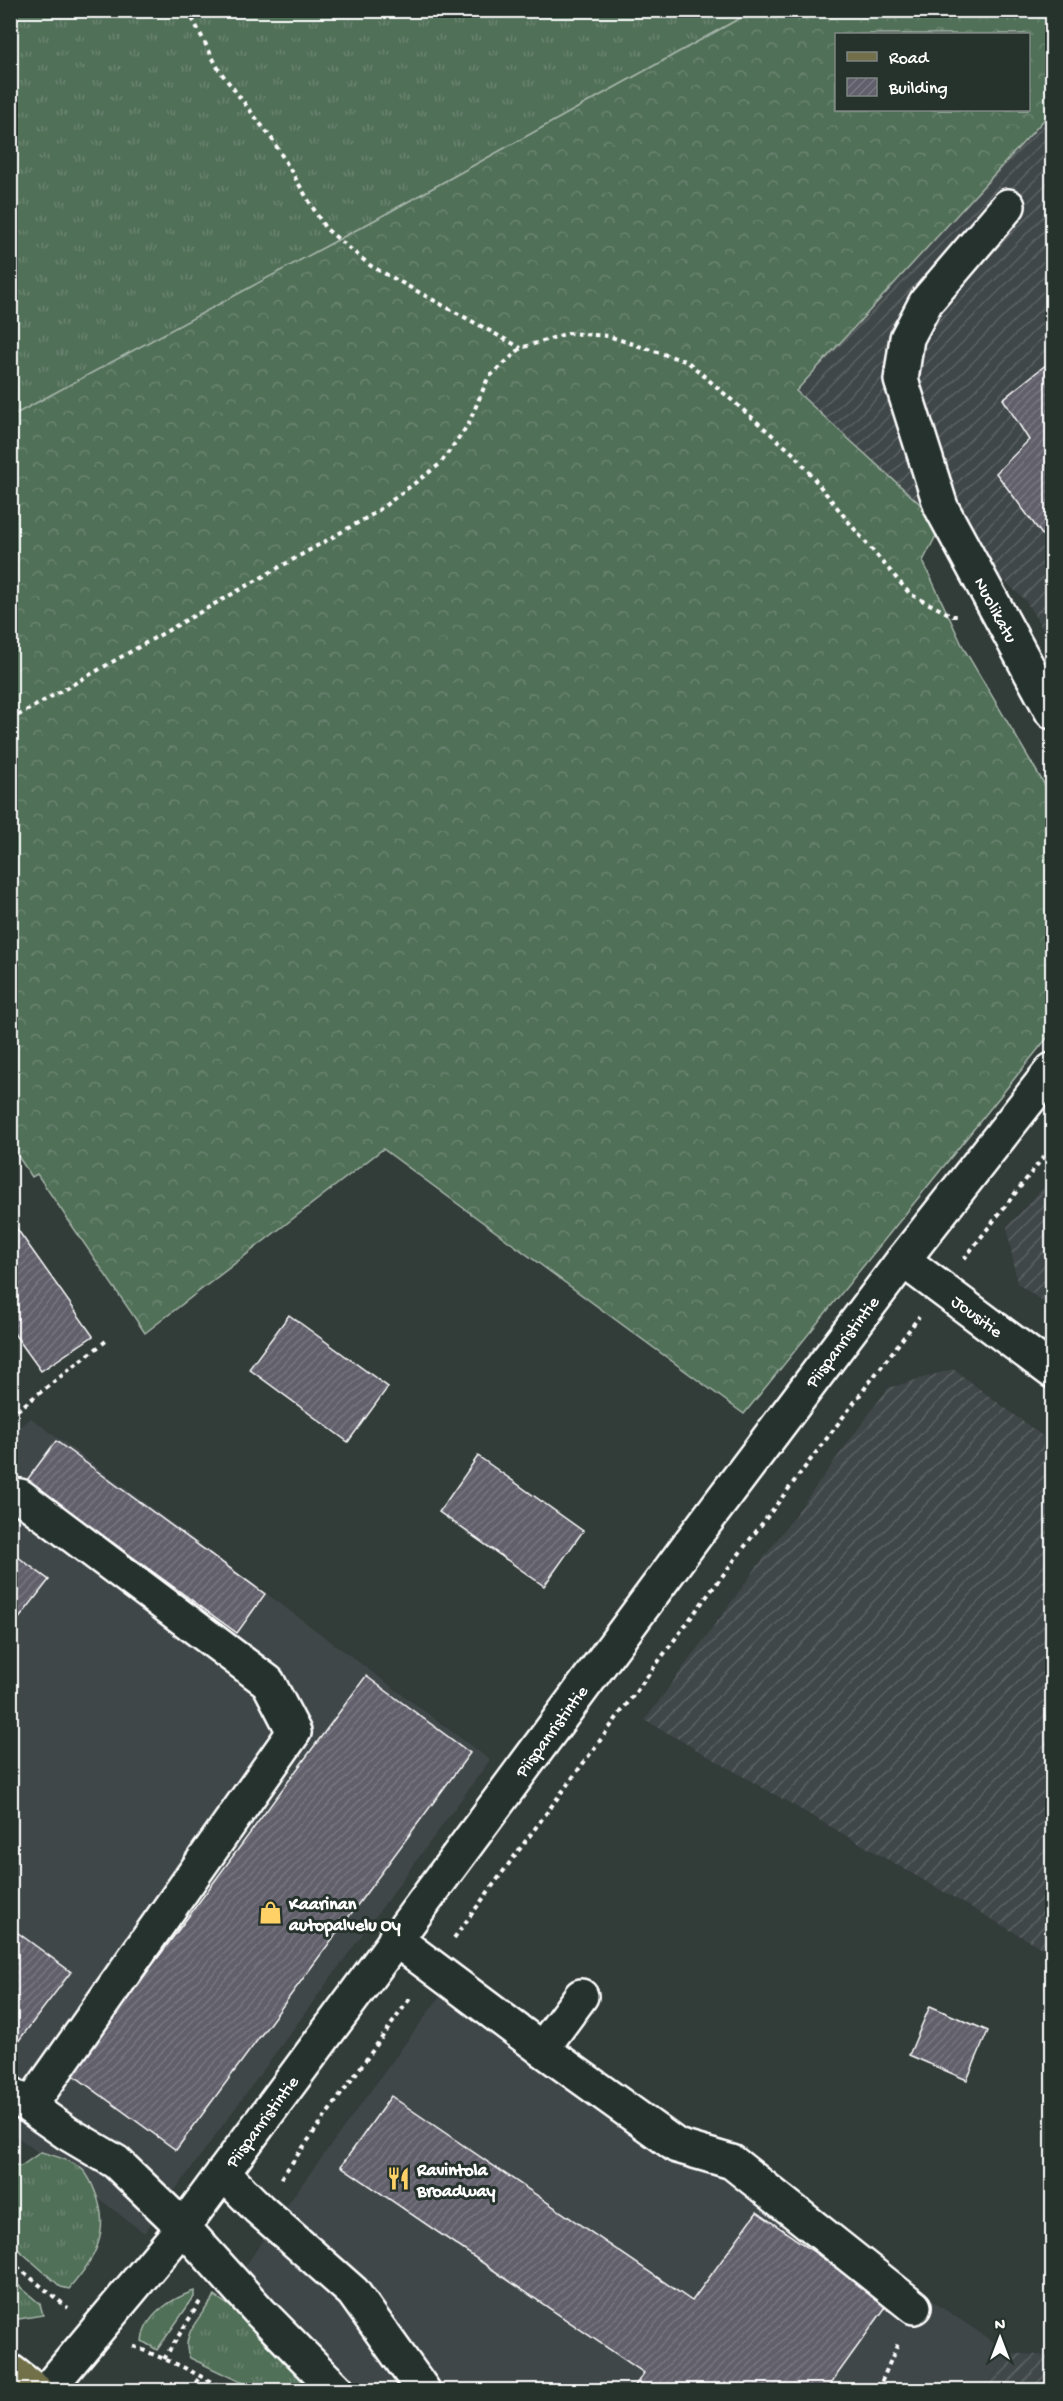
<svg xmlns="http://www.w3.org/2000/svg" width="1063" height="2401" font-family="'Gochi Hand',sans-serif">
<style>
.built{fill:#404648}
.industrial{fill:url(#industrial-furrows)}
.grass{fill:url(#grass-tufts);stroke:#a8b7ac;stroke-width:1.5}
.forest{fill:url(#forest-crowns);stroke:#a8b7ac;stroke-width:1.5;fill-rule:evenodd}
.building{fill:url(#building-hatch);stroke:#fff;stroke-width:1.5}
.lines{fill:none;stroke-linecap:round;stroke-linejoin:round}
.minor-casing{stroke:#fff;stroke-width:38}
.major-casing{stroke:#fff;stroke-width:38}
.path{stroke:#fff;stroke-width:4;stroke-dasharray:4.5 4.5;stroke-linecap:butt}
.minor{stroke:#26332d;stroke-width:33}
.major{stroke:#71704a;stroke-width:33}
.labels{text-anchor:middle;stroke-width:6;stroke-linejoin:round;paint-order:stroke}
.street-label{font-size:18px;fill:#fff;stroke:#26332d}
.poi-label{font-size:18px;font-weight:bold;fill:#fff;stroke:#26332d;text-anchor:start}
</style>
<defs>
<pattern id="industrial-furrows" width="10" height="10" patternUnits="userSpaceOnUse" patternTransform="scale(1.5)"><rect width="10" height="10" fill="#404648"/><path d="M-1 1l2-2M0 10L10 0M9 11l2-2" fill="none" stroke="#5d6263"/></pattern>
<pattern id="grass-tufts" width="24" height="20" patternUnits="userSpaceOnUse" patternTransform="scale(1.5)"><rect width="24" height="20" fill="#516f58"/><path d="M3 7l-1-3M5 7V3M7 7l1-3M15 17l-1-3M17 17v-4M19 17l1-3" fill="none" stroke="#6b8571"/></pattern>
<pattern id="forest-crowns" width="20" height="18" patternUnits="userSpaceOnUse" patternTransform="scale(1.5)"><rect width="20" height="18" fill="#516f58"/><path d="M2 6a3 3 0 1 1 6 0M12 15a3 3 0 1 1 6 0" fill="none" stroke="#6b8571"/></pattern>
<pattern id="building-hatch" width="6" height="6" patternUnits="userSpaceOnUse" patternTransform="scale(1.5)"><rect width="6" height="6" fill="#605f6b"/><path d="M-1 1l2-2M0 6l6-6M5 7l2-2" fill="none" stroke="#787781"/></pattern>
</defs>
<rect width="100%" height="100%" fill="#323c39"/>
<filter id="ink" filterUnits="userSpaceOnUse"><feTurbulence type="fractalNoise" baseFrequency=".0167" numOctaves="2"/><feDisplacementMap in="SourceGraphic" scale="12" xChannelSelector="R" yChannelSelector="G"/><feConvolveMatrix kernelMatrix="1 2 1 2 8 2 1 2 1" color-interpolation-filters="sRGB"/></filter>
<g filter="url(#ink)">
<g class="built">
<path d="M31,1418l459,342 -346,473 -133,-101 -1,-697z"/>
<path d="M452,1980l558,373 -27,37h-615l-141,-97 70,-102z"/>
</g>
<g class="industrial">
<path d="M1052,111v534l-27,-45 -229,-209z"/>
<path d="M1052,1178v131l-35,-26 -10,-56z"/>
<path d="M953,1369l99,74v511l-407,-234 243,-332z"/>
<path d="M1010,2353l42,3v34h-69z"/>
</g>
<g class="grass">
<path d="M11,11h742l-369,204 -373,202z"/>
<path d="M41,2152c14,4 30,8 42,18 6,6 10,16 13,24 15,39 -2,66 -27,95l-8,-2 -50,-44v-79l10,2z"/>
<path d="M11,2279l29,25 3,11 -24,4 -8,-2z"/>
<path d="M194,2291v6l-37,53 -15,-9c3,-26 29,-42 52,-50z"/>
<path d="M215,2296l29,20 69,74h-56l-67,-32c-12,-22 13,-44 25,-62z"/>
</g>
<path class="forest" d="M753,11h299v100l-256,280 146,133 -19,37 41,88 88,148v235l-308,382 -361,-265 -238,184 -108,-159 -5,3 -21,-31 -1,-729 374,-202zM836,34h192v76h-192z"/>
<g class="building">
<path d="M1052,360v188l-56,-75 33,-33 -26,-41z"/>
<path d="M10,1219l83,117 -52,35 -31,-43z"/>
<path d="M289,1315l99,72 -40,55 -99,-73z"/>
<path d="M56,1441l209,153 -28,39 -210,-153z"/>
<path d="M478,1456l105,75 -39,55 -105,-74z"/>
<path d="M10,1551l39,29 -39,50z"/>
<path d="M366,1676l104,77 -294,397 -104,-76z"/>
<path d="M10,1927l61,45 -61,80z"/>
<path d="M930,2006l58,25 -21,49 -58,-25z"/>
<path d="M391,2096l301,205 65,-89 131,92 -62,86h-194l12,-17 -303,-207z"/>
</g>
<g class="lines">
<defs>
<g id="minor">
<path id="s1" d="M1008,206l-82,96 -19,36 -6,42 40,127 111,205"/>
<path id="s2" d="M903,1260l149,111"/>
<path d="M10,1495l10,1 248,186 26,50 -264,374"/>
<path d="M395,1939l147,110 135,97 55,16 182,145"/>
<path d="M542,2049l39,-53"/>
<path d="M10,2093l57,40 49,29 67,65 77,85 77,78"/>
<path d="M223,2173l36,36 94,83 70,98"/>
<path id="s3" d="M47,2390l136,-163 521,-703 199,-264 149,-190"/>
</g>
<path id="major" d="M10,2371l25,19"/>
</defs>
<use href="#minor" class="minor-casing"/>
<use href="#major" class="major-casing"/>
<g class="path">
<path d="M188,10l31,60 53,69 53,89 46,38 150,82"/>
<path d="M10,720l365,-207 65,-49 28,-39 20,-47 33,-30 47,-15 40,3 80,26 107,93 61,76 54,63 43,22h5"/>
<path d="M964,1259l88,-113"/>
<path d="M10,1416l96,-75"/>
<path d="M454,1938l244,-330 221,-291"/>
<path d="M281,2178l130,-181"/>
<path d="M10,2261l58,47"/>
<path d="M133,2346l48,20 46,24"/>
<path d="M164,2359l37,-59"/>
<path d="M190,2390l10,-13"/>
<path d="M878,2390l21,-49"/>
</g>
<use href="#minor" class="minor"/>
<use href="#major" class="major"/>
</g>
</g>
<defs>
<symbol id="shop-bare" viewBox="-9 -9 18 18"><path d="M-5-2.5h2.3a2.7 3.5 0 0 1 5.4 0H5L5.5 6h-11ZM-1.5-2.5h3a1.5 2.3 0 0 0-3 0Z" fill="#ffd166" stroke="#26332d" stroke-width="2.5" paint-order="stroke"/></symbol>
<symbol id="restaurant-bare" viewBox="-9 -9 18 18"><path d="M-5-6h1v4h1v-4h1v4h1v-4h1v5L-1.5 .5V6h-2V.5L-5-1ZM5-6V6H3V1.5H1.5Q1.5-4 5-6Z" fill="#ffd166" stroke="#26332d" stroke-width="2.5" paint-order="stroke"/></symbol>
</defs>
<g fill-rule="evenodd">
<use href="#shop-bare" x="254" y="1896" width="33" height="33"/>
<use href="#restaurant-bare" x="382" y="2162" width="33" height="33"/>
</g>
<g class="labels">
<g class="street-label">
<text dy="6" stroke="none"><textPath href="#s1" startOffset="459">Nuolikatu</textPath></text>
<text dy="6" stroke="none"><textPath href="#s2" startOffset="93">Jousitie</textPath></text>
<text dy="6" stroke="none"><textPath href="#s3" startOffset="1316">Piispanristintie</textPath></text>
<text dy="6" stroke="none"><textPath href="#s3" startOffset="830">Piispanristintie</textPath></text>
<text dy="6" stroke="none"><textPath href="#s3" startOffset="344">Piispanristintie</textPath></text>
</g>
<g class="poi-label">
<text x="289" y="1909">Kaarinan<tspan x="289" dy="21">autopalvelu Oy</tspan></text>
<text x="417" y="2175">Ravintola<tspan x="417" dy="21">Broadway</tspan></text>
</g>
</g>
<rect width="1063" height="2401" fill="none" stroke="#26332d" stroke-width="36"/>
<rect x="18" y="18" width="1027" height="2365" fill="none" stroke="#fff" stroke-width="2" filter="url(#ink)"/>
<rect x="835" y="33" width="195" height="78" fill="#26332d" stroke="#7d8581" stroke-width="1.5"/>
<rect x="847" y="52" width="30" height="9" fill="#71704a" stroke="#7d8581" stroke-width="1.5"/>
<text x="889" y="63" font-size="18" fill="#ffffff">Road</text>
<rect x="847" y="78" width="30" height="18" fill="url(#building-hatch)" stroke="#7d8581" stroke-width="1.5"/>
<text x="889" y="93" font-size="18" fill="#ffffff">Building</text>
<g transform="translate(1000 2338)" stroke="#26332d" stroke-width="4.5" paint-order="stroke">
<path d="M0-4.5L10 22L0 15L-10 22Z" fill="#ffffff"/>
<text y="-9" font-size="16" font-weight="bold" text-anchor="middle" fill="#ffffff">N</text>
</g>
</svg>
